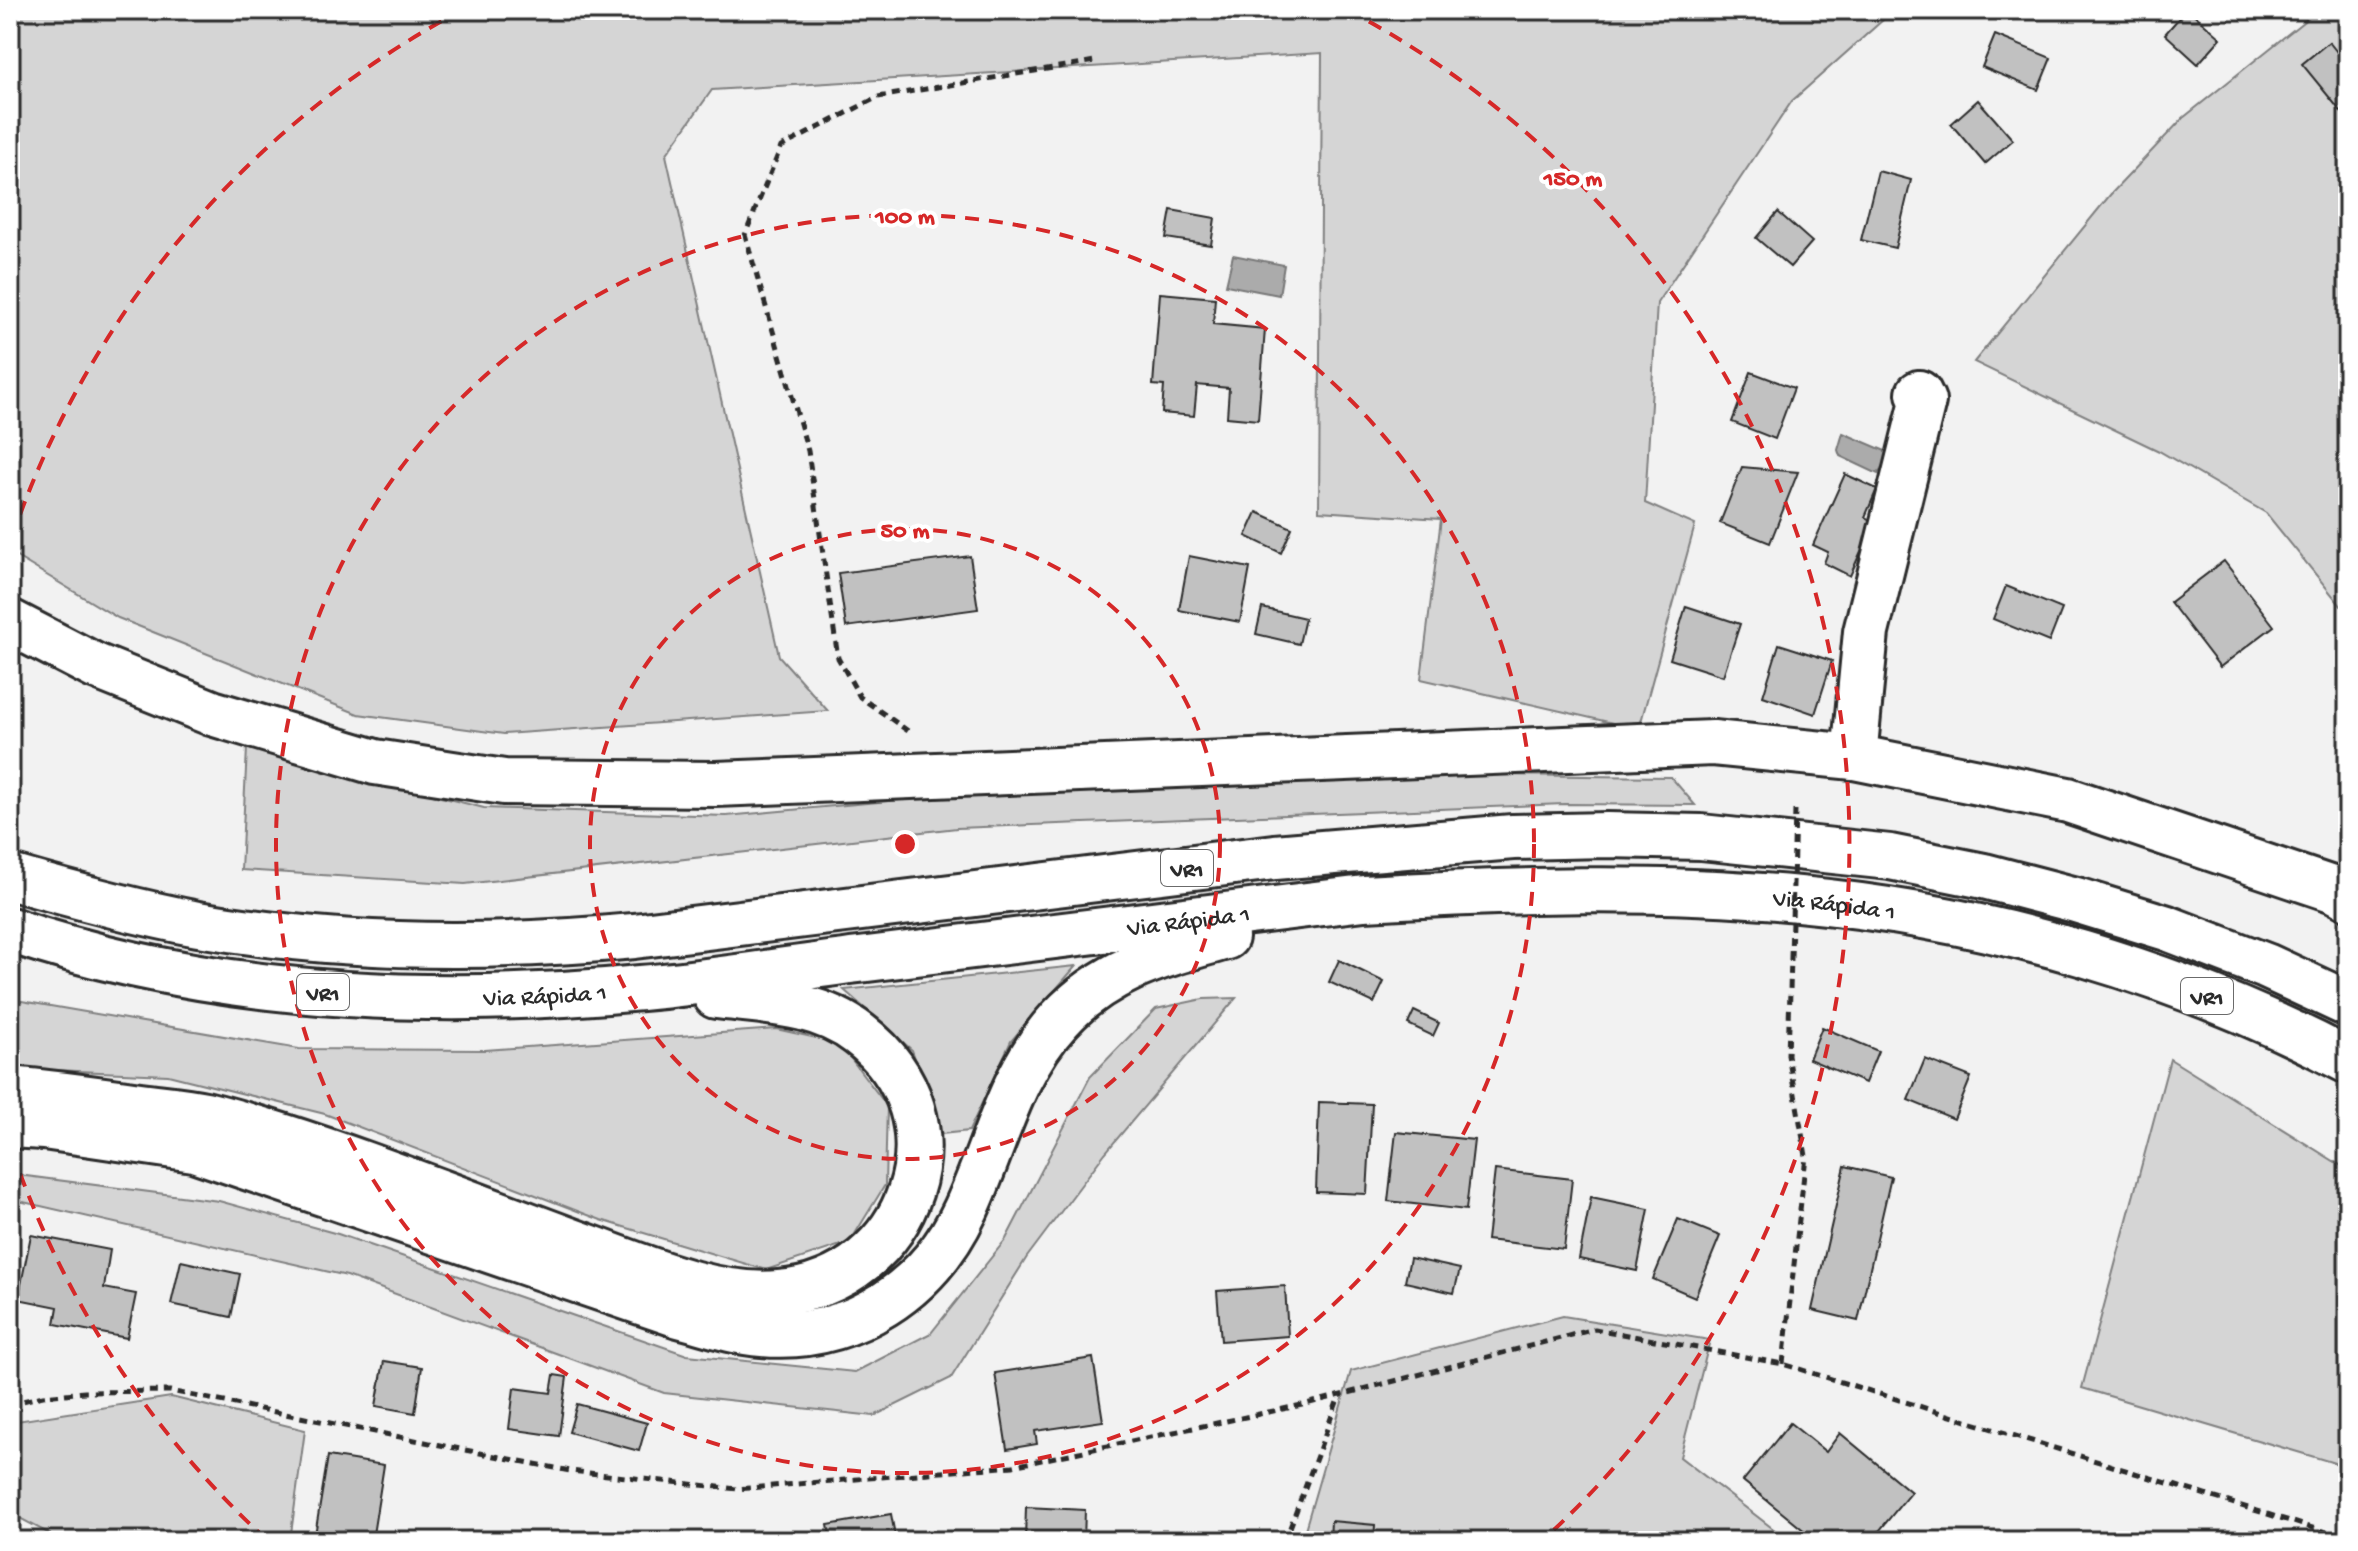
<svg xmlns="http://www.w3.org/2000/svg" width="2358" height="1551" font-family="'Gochi Hand',sans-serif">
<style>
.green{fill:#d5d5d5;stroke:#808080;stroke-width:2}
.water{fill:#ababab;stroke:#787878;stroke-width:2}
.building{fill:#c1c1c1;stroke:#2b2b2b;stroke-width:2}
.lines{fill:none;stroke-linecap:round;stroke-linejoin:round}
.minor-casing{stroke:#2b2b2b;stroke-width:50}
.highway-casing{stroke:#2b2b2b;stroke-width:50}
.path{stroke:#2b2b2b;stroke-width:5;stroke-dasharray:8 6;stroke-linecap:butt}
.minor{stroke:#fff;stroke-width:44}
.highway{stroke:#fff;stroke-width:44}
.path-bridge{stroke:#2b2b2b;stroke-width:5;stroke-dasharray:8 6;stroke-linecap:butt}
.ring{fill:none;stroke:#d62828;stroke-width:4;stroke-dasharray:14 10}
.labels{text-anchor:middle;stroke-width:8;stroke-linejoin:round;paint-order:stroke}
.shield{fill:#fff;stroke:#6b6b6b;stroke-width:2}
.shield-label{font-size:22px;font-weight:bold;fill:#2b2b2b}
.street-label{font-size:24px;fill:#2b2b2b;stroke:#fff}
.centre{fill:#d62828;stroke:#fff;stroke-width:4}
.ring-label{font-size:24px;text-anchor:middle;font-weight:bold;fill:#d62828;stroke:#fff;stroke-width:8;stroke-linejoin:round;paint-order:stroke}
</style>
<rect width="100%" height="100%" fill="#f2f2f2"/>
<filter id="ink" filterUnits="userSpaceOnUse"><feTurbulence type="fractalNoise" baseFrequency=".0125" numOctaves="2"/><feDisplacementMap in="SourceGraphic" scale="16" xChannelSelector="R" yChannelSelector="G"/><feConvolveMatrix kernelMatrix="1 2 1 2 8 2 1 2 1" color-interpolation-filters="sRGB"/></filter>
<g filter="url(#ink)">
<g class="green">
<path d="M10,10h1928l-54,9 -92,82 -135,202 -12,200 50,22 -56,204 -218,-50 20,-160 -122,-8 3,-458 -610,37 -46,65 113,501 49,55 -324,23 -146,-20 -240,-96 -108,-65z"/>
<path d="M2318,10h30v599l-7,-3 -75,-93 -107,-62 -185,-89 136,-167 73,-77z"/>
<path d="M247,748l237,60 242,8 261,-24 338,-19 346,4 24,28 -131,-1 -607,24 -492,56 -224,-14z"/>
<path d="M1076,966l-65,75 -42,90 -27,3 -30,-84 -68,-60z"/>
<path d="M1236,998l-131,155 -78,104 -76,121 -77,38 -210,-23 -317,-117 -337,-77v-25l209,27 119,33 349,121 168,17 76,-39 75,-94 84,-162 66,-68 47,-10z"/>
<path d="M10,999l289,50 186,1 291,-21 63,14 48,63 -2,79 -35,57 -84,28 -165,-50 -276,-106 -157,-39 -158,-7z"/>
<path d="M2170,1059l178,111v297l-266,-79z"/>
<path d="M1563,1316l147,24 -30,117 109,84h-489l4,-8 47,-162z"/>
<path d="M171,1397l134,33 -15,111h-241l1,-7 -40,-21v-91z"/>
</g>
<g class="water">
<path d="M1233,255l51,10 -5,30 -53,-10z"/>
<path d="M1843,433l47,20 -12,21 -38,-18 -2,-6z"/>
</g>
<g class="building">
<path d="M2186,10h3l32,28 -23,26 -33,-30z"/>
<path d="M1995,35l56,23 -13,32 -56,-23z"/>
<path d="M2329,42l19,24 -1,53 -45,-55z"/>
<path d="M1978,100l35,40 -28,24 -34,-40z"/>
<path d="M1878,171l33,9 -16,68 -34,-8z"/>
<path d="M1171,210l44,8 -4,27 -45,-7z"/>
<path d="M1778,212l34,30 -22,25 -34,-29z"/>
<path d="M1160,293l55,5 -2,26 52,5 -7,91 -31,-3 2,-29 -32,-3 -3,31 -32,-3 2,-27 -11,-1z"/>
<path d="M1751,372l43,16 -19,51 -43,-17z"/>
<path d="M1742,467l56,5 -28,71 -50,-20z"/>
<path d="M1845,474l32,15 -12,28 9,5 -24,54 -26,-13 4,-11 -15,-7z"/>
<path d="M1257,512l35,16 -11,25 -35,-17z"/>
<path d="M970,556l8,53 -132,18 -8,-54z"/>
<path d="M1189,556l61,12 -10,54 -61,-12z"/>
<path d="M2224,561l50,65 -54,41 -50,-65z"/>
<path d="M2006,586l56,23 -13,33 -56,-23z"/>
<path d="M1686,606l54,18 -17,52 -53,-17z"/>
<path d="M1262,608l43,10 -6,26 -43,-10z"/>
<path d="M1779,644l53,17 -17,53 -52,-18z"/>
<path d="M1339,960l45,22 -10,21 -45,-21z"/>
<path d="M1414,1011l25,12 -6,13 -25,-12z"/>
<path d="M1822,1027l56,24 -13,32 -56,-24z"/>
<path d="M1925,1059l46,18 -17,42 -46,-19z"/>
<path d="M1319,1102l53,2 -5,90 -51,-2z"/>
<path d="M1396,1132l78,8 -8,70 -78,-9z"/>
<path d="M1845,1166l46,11 -33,144 -46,-11z"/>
<path d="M1495,1170l77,9 -8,70 -77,-9z"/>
<path d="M1591,1197l58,12 -12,62 -58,-12z"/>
<path d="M1678,1219l42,17 -25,61 -42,-18z"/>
<path d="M31,1235l79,15 -6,38 32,6 -9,44 -72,-14 3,-17 -40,-8z"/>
<path d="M1410,1258l50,11 -6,24 -49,-11z"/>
<path d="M181,1261l59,13 -9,43 -60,-13z"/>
<path d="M1285,1286l3,50 -67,5 -4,-50z"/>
<path d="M1093,1358l10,63 -68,10 2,13 -30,5 -12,-76z"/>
<path d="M384,1361l38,6 -7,46 -39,-7z"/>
<path d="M554,1375l13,2 -8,59 -50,-7 5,-41 37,5z"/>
<path d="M577,1404l70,19 -8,28 -70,-19z"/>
<path d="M1790,1423l36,29 14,-19 71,59 -40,49h-54l-74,-60z"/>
<path d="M328,1456l56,9 -12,76h-58z"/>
<path d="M1026,1507l59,3 -1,31h-96v-3l37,2z"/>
<path d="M891,1514l5,27h-65l-3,-16z"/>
<path d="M1331,1521l44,4 -1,16h-44z"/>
</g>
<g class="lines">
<defs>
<g id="minor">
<path d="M10,622l85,44 117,47 163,49 129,20 212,2 997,-41 141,14 214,43 267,90 13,7"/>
<path d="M1854,757l12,-125 57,-231 -4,-8"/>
</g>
<g id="highway">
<path d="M10,877c62,18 125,35 188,47 145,25 290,26 436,12l641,-79 238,-20 94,-2 94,2 189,20 94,19 92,24 91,28 99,38 82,38"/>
<path id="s1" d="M10,930c201,68 421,78 631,58 73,-6 146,-19 218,-28 169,-20 337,-41 505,-62 145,-8 291,-13 435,1 191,18 380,73 549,162"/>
<path d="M10,1089c44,4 87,10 130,16 22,3 44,4 65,9 40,10 81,23 119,36 85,29 169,62 253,93 62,22 135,56 202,50 133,-11 191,-175 80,-259 -41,-32 -94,-32 -143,-38"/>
<path d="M10,1125l34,2 150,22 485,166c27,7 54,17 83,19 90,8 167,-45 204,-125 30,-65 44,-136 94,-190 46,-50 103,-64 166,-82"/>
</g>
</defs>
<use href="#minor" class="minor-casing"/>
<use href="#highway" class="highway-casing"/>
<g class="path">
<path d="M908,731l-48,-34 -22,-39 -30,-207 -63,-216 36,-88 97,-50 217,-36"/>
<path d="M1783,1364l23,-208 -18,-101 3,-97"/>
<path d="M10,1404l33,-8 42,-4 85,-1 400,80 167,18 276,-23 289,-61 293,-76 188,35 565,175"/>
<path d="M1285,1541l55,-147"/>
</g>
<use href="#minor" class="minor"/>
<use href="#highway" class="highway"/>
<path class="path-bridge" d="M1791,958l4,-148"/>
</g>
</g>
<g class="ring">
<circle cx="905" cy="844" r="315"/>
<circle cx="905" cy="844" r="629"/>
<path d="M267 1540A944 944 0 0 1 12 1151M12 537A944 944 0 0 1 462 10M1348 10A944 944 0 0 1 1543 1540"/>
</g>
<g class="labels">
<g class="shield">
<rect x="1161" y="850" width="52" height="36" rx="6"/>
<rect x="297" y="974" width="52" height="36" rx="6"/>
<rect x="2181" y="978" width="52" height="36" rx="6"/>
</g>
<g class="shield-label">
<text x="1187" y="876">VR1</text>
<text x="323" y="1000">VR1</text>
<text x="2207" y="1004">VR1</text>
</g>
<g class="street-label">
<text dy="8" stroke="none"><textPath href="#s1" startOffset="1838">Via Rápida 1</textPath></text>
<text dy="8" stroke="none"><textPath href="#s1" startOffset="1190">Via Rápida 1</textPath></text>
<text dy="8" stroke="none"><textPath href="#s1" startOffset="542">Via Rápida 1</textPath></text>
</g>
</g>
<circle cx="905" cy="844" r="12" class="centre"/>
<g class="ring-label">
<text x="1573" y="185">150 m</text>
<text x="905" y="223">100 m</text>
<text x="905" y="537">50 m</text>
</g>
<rect width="2358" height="1551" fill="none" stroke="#fff" stroke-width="40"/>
<rect x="20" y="20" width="2318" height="1511" fill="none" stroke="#2b2b2b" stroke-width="3" filter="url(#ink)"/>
</svg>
